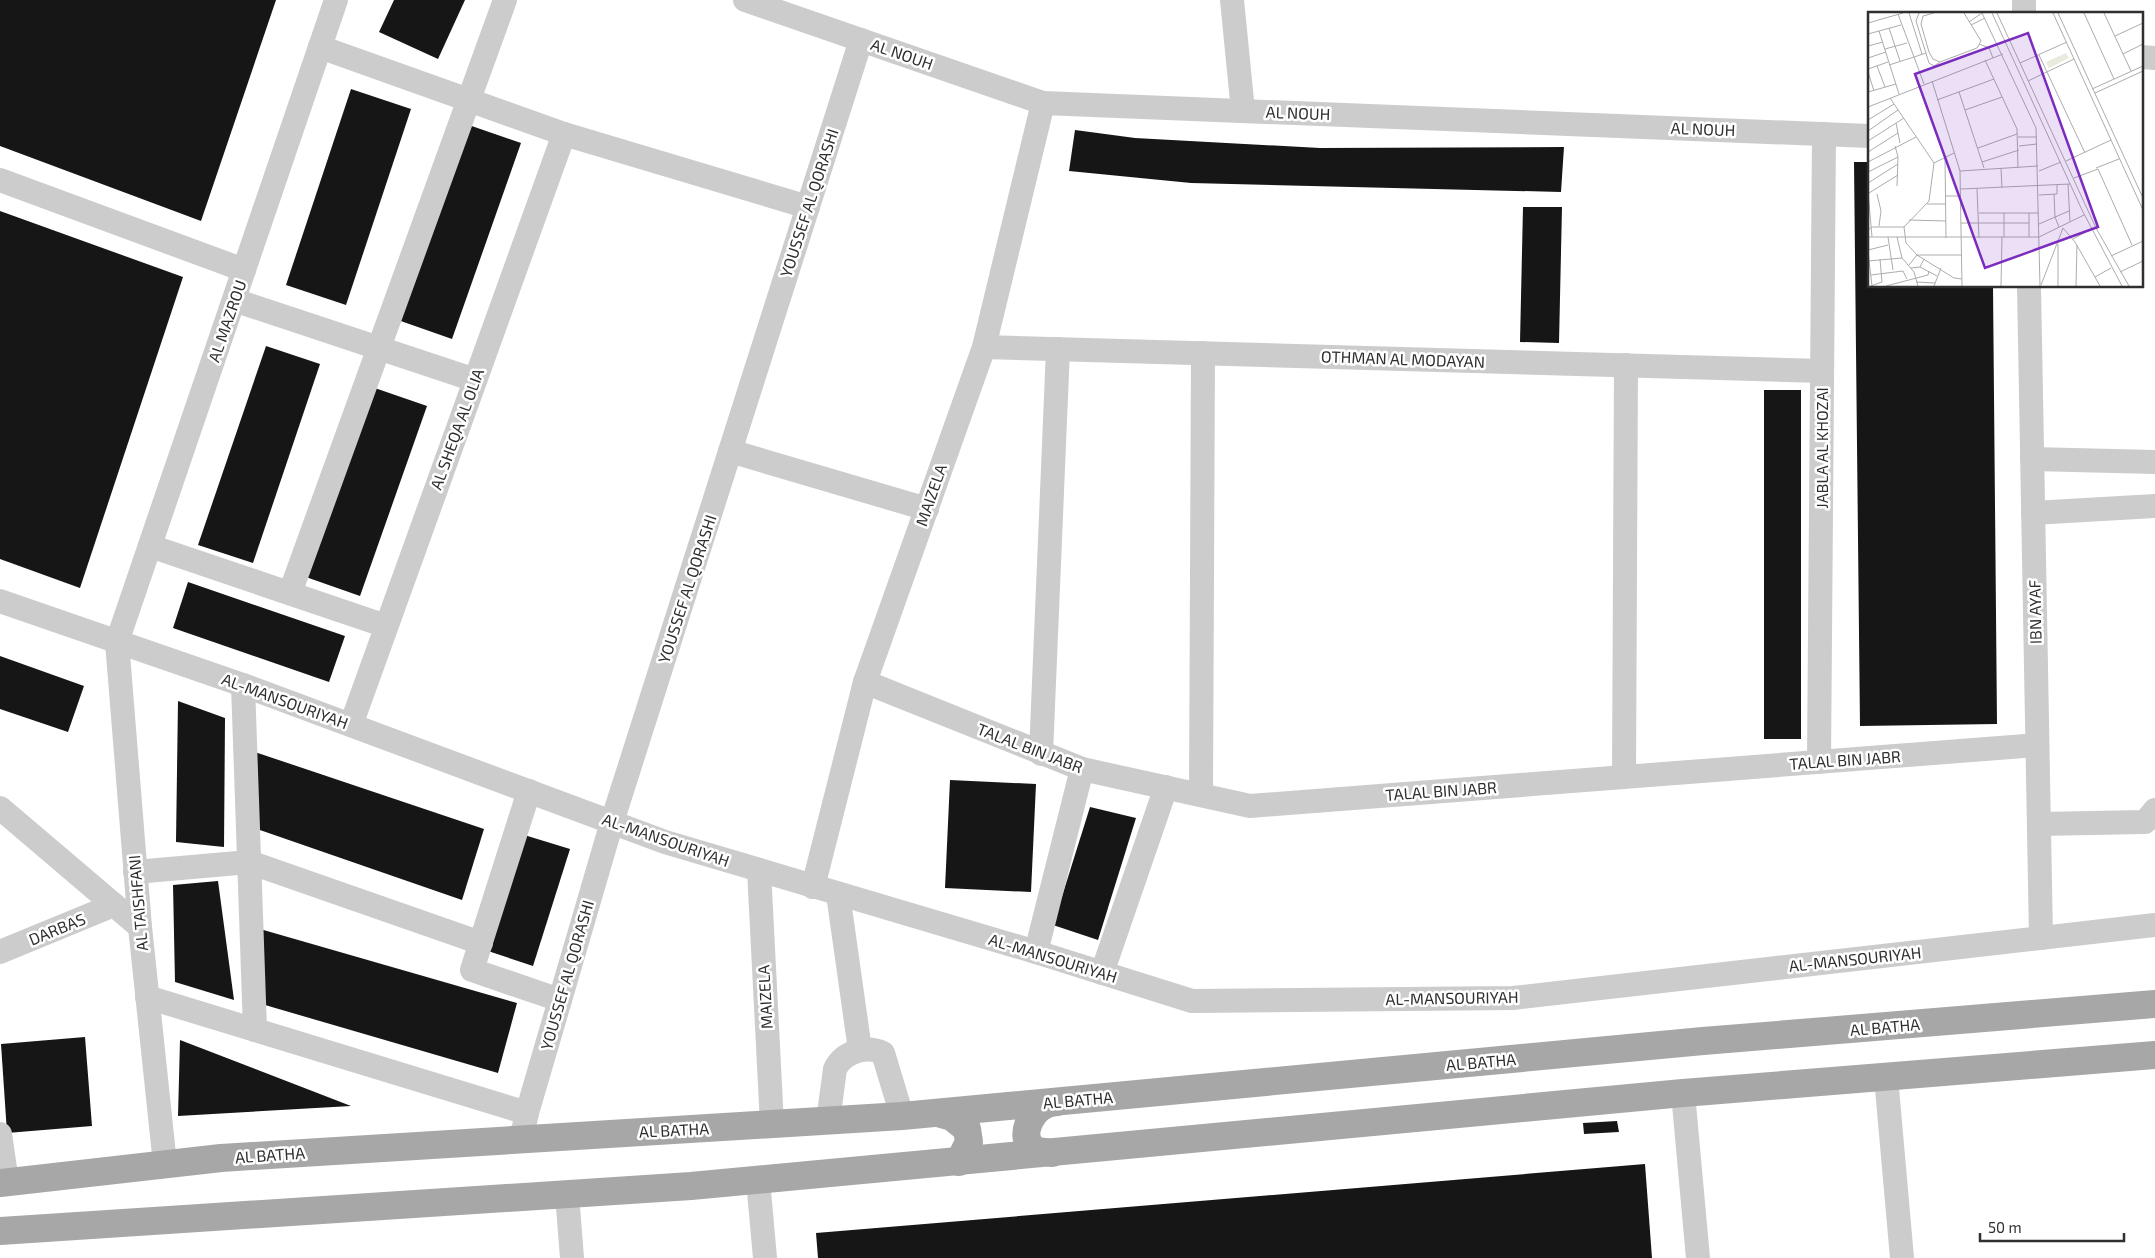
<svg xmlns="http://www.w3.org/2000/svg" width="2155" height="1258" font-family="'Exo 2',sans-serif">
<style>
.building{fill:#161616}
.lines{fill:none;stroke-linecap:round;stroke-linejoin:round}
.minor{stroke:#ccc;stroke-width:24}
.major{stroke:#a7a7a7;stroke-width:28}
.labels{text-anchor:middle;stroke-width:5;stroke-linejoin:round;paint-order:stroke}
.street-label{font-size:16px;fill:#2f2f2f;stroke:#fff}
.inset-road{fill:none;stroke:#acacac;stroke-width:1}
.view{fill:#7b2cbf;fill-opacity:0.15;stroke:#7b2cbf;stroke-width:2.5}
.inset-edge{fill:none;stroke:#2f2f2f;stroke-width:2.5}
</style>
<rect width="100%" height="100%" fill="#fff"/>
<g class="building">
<path d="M0,0h276l-75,221 -201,-75z"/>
<path d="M394,0h71l-27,59 -59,-27z"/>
<path d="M351,89l60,20 -65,196 -60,-20z"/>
<path d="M463,123l58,20 -69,196 -57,-20z"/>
<path d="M1075,130l60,8 185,10 244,-1 -3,45 -370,-9 -122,-12z"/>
<path d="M1854,162h15v124h124l4,438 -137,2z"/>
<path d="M1523,207h39l-3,136 -39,-1z"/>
<path d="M0,211l183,66 -103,311 -80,-29z"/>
<path d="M266,346l54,18 -67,199 -55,-18z"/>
<path d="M369,386l58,20 -67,190 -57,-20z"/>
<rect x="1764" y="390" width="37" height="349"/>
<path d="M188,582l157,54 -16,46 -156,-54z"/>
<path d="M0,656l84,30 -16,46 -68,-23z"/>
<path d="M178,701l47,17 -1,129 -48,-5z"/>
<path d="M249,750l235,79 -22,71 -205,-71z"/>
<path d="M950,780l86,4 -5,108 -86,-4z"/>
<path d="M1090,807l46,11 -38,122 -45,-15z"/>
<path d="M521,834l49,15 -37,117 -48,-16z"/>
<path d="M218,881l16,119 -59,-18 -2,-97z"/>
<path d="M260,929l257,74 -19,70 -233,-68z"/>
<path d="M85,1037l7,89 -85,7 -6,-89z"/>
<path d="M180,1040l171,66 -173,10z"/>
<path d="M1617,1121l2,11 -35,2 -1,-11z"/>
<path d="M1645,1164l7,94h-834l-2,-25z"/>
</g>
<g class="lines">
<g class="minor">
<path d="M745,0l298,103 826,33"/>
<path d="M1232,0l11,111"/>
<path d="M2024,0v14"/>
<path d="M320,47l244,87 244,73"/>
<path d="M2141,57l14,1"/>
<path d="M0,180l244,90"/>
<path d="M2029,286l12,652"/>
<path d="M234,300l241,80"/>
<path d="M984,347l838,24"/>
<path d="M730,451l197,58"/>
<path d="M2032,459l123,3"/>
<path d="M2033,513l122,-7"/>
<path d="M150,546l236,80"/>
<path d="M290,593l215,-593"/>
<path d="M0,601l243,84 422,157 371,110 156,49 321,-3 642,-73"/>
<path d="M865,682l217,87 168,37 787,-61"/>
<path d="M243,685l12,345"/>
<path d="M351,725l213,-591"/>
<path d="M1041,754l17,-405"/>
<path d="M1819,762l5,-628"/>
<path d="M1624,777l2,-412"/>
<path d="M529,791l-57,179 88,30"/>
<path d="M1201,795l2,-442"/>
<path d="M0,808l140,119"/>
<path d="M2039,824l106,-2 10,-12"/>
<path d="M759,870l13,254"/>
<path d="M135,872l114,-10 232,81"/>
<path d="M813,887l52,-205 119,-335 59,-244"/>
<path d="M838,894l22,156"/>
<path d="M0,952l114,-47"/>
<path d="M1036,952l46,-183"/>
<path d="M1102,973l64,-186"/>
<path d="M147,997l380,116"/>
<path d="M1886,1077l16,181"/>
<path d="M1683,1093l15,165"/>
<path d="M828,1121l7,-52c8,-17 31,-24 48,-16l19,63"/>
<path d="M0,1134l7,48"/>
<path d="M521,1140l6,-27 85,-291 249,-782"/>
<path d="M165,1164l-25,-237 -23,-285 219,-642"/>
<path d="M758,1180l7,78"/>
<path d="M567,1194l5,64"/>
</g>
<g class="major">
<path d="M938,1113l14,4 15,12 2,13 -10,20"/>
<path d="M1052,1153c-5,-1 -14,-1 -19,-4 -15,-13 -2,-37 12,-44 3,-2 8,-2 12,-3"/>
<path d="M0,1183l221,-25 681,-42 801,-75 452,-37"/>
<path d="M0,1231l691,-45 992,-93 472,-38"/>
</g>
</g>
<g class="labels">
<g class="street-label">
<text transform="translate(902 54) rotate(19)" y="6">AL NOUH</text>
<text transform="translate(1298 113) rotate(2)" y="6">AL NOUH</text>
<text transform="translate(1703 129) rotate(2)" y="6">AL NOUH</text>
<text transform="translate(809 203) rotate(-72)" y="6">YOUSSEF AL QORASHI</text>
<text transform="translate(227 321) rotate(-71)" y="6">AL MAZROU</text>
<text transform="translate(1403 359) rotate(2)" y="6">OTHMAN AL MODAYAN</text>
<text transform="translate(457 429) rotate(-70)" y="6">AL SHEQA AL OLIA</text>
<text transform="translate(1822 448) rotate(-90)" y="6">JABLA AL KHOZAI</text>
<text transform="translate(931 495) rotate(-71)" y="6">MAIZELA</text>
<text transform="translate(687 589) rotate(-72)" y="6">YOUSSEF AL QORASHI</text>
<text transform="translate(2035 612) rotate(-91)" y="6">IBN AYAF</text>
<text transform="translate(285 701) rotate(20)" y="6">AL-MANSOURIYAH</text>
<text transform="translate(1030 748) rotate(21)" y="6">TALAL BIN JABR</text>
<text transform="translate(1845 760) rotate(-4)" y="6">TALAL BIN JABR</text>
<text transform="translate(1441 791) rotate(-4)" y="6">TALAL BIN JABR</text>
<text transform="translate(666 840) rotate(19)" y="6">AL-MANSOURIYAH</text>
<text transform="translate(138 903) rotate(-95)" y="6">AL TAISHFANI</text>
<text transform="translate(57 929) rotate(-22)" y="6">DARBAS</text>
<text transform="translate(1053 958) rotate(17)" y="6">AL-MANSOURIYAH</text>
<text transform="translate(1855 959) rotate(-6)" y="6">AL-MANSOURIYAH</text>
<text transform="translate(567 975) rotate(-74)" y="6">YOUSSEF AL QORASHI</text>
<text transform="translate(765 997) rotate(-93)" y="6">MAIZELA</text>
<text transform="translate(1452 998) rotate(-1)" y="6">AL-MANSOURIYAH</text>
<text transform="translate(1885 1027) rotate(-5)" y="6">AL BATHA</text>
<text transform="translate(1481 1062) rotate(-5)" y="6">AL BATHA</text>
<text transform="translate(1078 1100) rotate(-5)" y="6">AL BATHA</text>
<text transform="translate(674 1130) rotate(-3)" y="6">AL BATHA</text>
<text transform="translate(270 1155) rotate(-4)" y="6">AL BATHA</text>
</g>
</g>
<g transform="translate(1868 12)">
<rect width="275" height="275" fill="#fff"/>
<path d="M198,41l3,5 -20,10 -3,-6z" fill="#e8ebde"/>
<path class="inset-road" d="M41,1l13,41M51,1l-3,8 13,42 5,3 6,-4M66,1l-11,3 -2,8 8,28 4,7 7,3 37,-14 4,-7 -17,-28M114,1l54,115 4,158M124,1l90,197 40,76M129,1l99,215 33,58M185,1l90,197M190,1l85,185M216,1l30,66M236,1l27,58M101,10l13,-9M0,11l35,-10M103,13l14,-7M21,16l11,33M11,19l20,63M0,22l33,-9M247,24l28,-13M111,32l10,4 4,10M0,34l15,-4M17,37l22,-6M255,42l20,-10M171,43l46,98M0,46l18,-6M117,48l32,69 1,39M152,51l47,-21M21,53l25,-8 -16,-43M9,54l8,21M0,57l20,-7M0,60l6,19M64,69l28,90 2,115M160,69l46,-22M56,72l-10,-27 12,-4M224,77l51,-23M0,80l28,-8M91,80l25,76M227,81l48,-22M22,86l44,65 -5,38 -25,26 2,16 11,12 37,23 8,1M69,88l57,-21M0,95l135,-53M97,98l37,-13M0,108l26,-16M28,111l4,20M0,119l30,-21M150,125h19M0,129l36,-23M27,134l3,11 -1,29M151,134l18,-2M110,136l39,-14M0,140l30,-19M77,145l1,81M198,149l45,-21M0,150l48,-25M114,150l37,-12M66,151l20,-10M133,156l1,20M228,156l23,-9M92,159l78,-5M171,159l22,-9M0,160l30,-15M206,166l24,-9 34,76M0,171l30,-19M200,172l2,38M93,177l109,-5M109,177l2,49M0,180l4,45M1,181l29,-18M9,182l4,17 -2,15M186,182l1,23 4,10M171,183l18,-1v-9M77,184h16M59,192h19M111,201h60M136,201v24M161,201v24M41,208l37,1M93,211h68M171,212l30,-13M195,216l12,14 25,44M0,218l4,-3h32M0,225h171l45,-22M20,225l5,33M29,225l5,21 12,14 4,14M205,227l18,-10M190,232v42M0,238l20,-5M0,239l4,35M243,244l32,-15M0,249l34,-3M41,253l8,-10h45M52,255l17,9M43,256l9,-1 4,-8M252,260l23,-11M3,263l32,-4 4,8M227,265l16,-9M48,270l19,1M173,273l22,-57M3,274l11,-4 -2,-23M18,274l42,-11 1,-4M66,274l7,-18M133,274l1,-49M208,274l1,-41"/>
<path class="view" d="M160,21l70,194 -113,41 -70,-194z"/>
<rect width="275" height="275" class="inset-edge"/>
</g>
<path d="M1980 1233v8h144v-8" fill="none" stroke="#2f2f2f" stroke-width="2.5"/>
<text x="1988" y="1233" font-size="15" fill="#2f2f2f" stroke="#ffffff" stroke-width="4" paint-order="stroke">50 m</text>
</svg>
